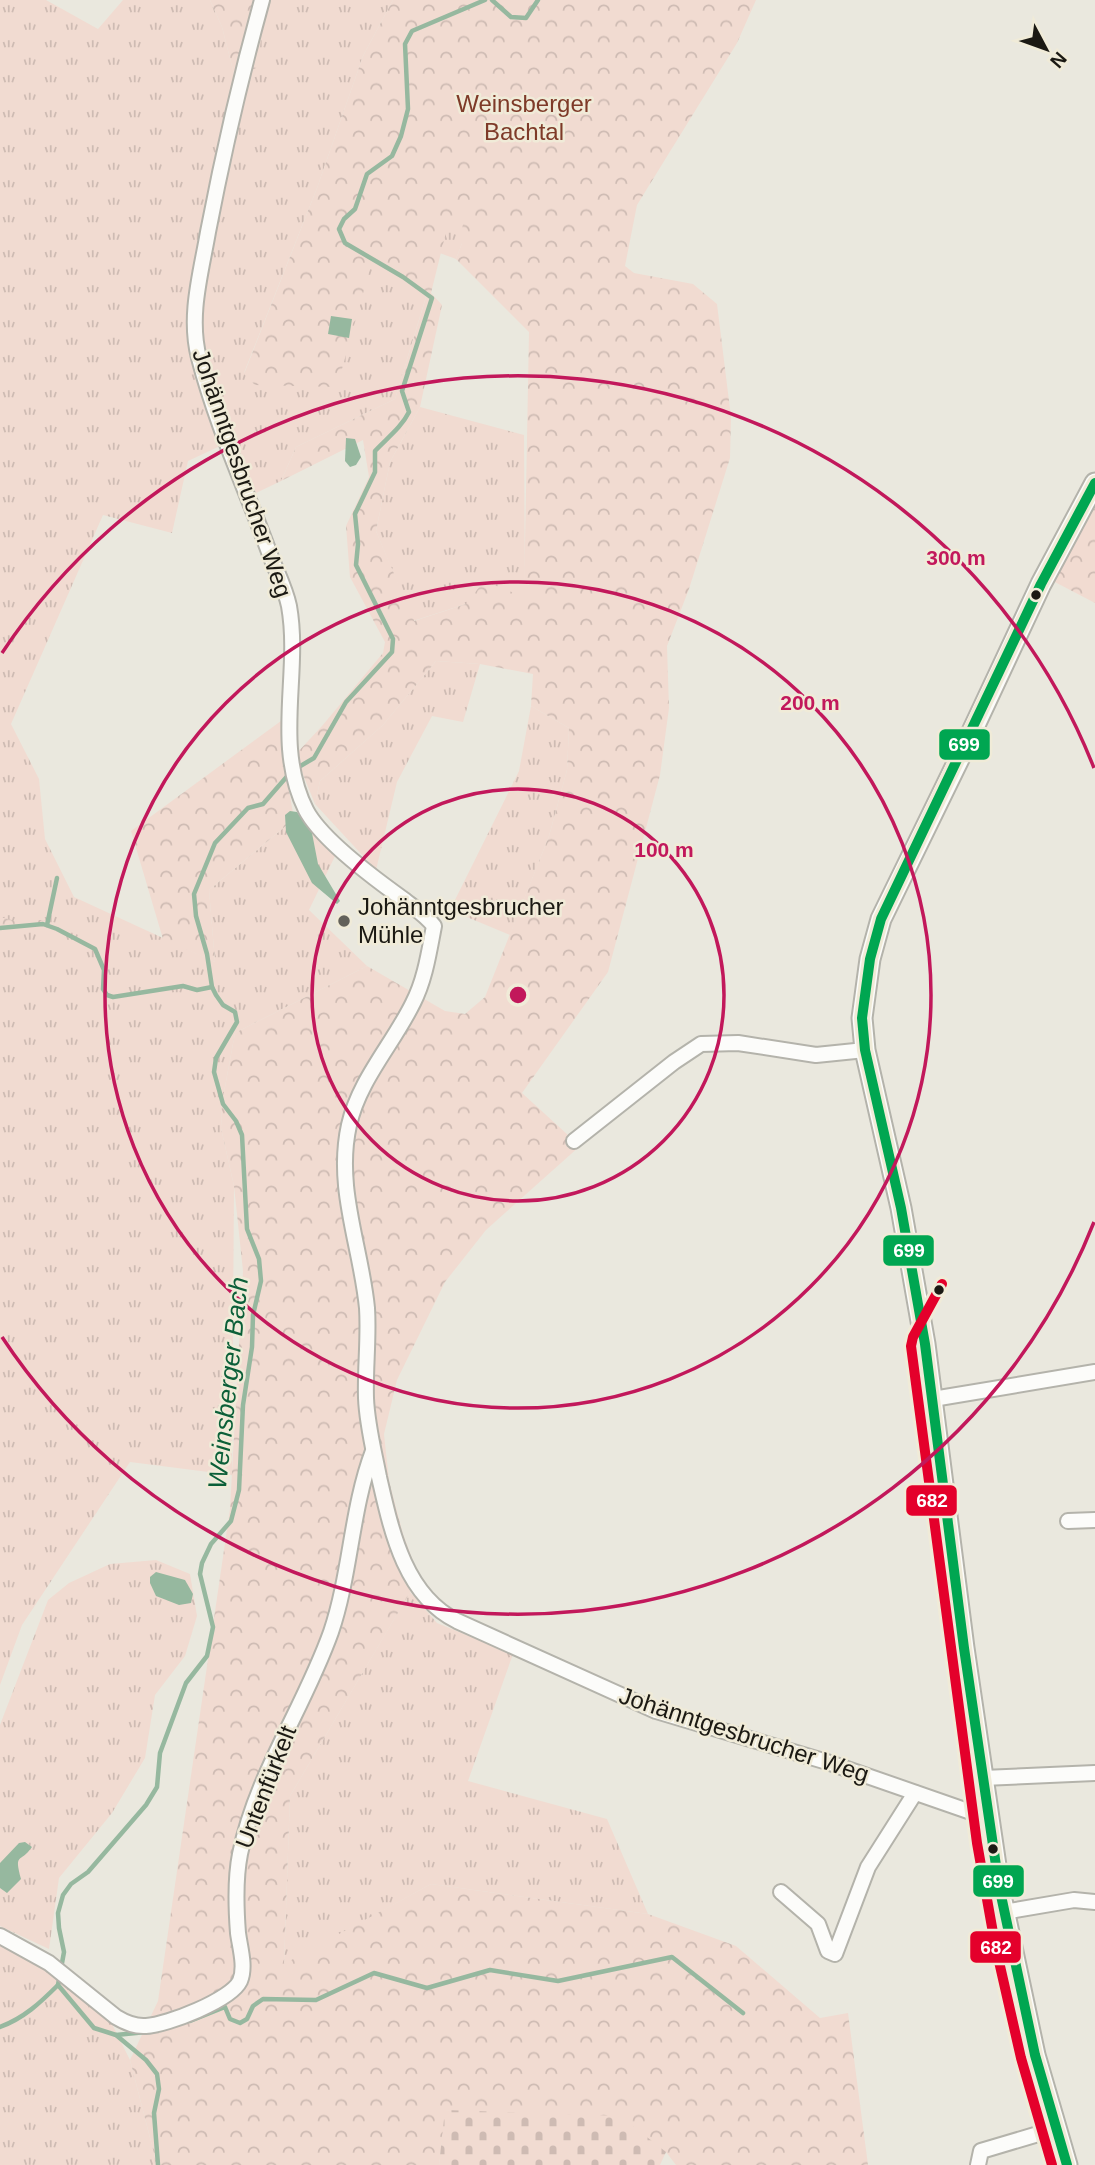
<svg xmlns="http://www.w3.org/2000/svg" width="1095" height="2165" font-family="Helvetica,sans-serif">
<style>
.grass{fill:url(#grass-tufts)}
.forest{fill:url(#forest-crowns);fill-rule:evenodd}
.cemetery{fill:url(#cemetery-stones)}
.water{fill:#96b89f}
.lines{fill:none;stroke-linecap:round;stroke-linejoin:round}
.stream{stroke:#96b89f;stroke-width:4.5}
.minor-casing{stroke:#b4b3ab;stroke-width:18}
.tertiary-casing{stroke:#b4b3ab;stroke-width:23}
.minor{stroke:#fcfcfa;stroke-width:14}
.tertiary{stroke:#fcfcfa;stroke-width:19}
.bus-1-casing{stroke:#f0ebd8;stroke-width:16}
.bus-2-casing{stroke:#f0ebd8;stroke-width:16}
.bus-1{stroke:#00a651;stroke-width:10}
.bus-2{stroke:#e4002b;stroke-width:10}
.ring{fill:none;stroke:#c2185b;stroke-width:3.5}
.bus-dot{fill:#1b1913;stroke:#f0ebd8;stroke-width:2.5}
.poi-dot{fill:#63615a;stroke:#f0ebd8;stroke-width:2.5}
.labels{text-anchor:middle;stroke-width:5;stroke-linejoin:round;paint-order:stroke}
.park-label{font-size:24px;fill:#7e3a28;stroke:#f0ebd8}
.street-label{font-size:24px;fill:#1b1913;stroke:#f0ebd8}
.poi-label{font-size:24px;fill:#1b1913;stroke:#f0ebd8;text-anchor:start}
.water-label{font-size:26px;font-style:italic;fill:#0b5f38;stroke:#f0ebd8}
.centre{fill:#c2185b;stroke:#f0ebd8;stroke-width:3.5}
.ring-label{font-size:21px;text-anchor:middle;font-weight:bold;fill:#c2185b;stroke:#f0ebd8;stroke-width:5;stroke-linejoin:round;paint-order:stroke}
.line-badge{stroke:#f0ebd8;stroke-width:2.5}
.badge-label{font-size:19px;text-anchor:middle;font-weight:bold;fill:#fff}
</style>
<defs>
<pattern id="grass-tufts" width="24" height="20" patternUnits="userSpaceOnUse" patternTransform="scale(1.75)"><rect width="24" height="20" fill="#f1dbd1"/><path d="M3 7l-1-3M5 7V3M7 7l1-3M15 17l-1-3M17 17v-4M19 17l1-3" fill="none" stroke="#cebbb3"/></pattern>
<pattern id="forest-crowns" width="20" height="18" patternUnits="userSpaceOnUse" patternTransform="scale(1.75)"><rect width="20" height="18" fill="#f1dbd1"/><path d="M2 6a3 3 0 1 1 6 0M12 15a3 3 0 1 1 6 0" fill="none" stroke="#cebbb3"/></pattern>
<pattern id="cemetery-stones" width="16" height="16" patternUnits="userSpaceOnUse" patternTransform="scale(1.75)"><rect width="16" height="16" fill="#f1dbd1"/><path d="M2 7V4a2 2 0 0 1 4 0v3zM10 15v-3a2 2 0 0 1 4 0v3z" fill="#cebbb3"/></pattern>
</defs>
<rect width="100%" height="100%" fill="#eae8de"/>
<g class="grass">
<path d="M0,0h46l52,29 25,-29h87l12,27 13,51 30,-78h128l-30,56 -46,132 -73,185 136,-142 135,-126 -59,154 -19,-7 -9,38 -33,109 -99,48 -15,34 -25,12 -23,-53 -45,21 -16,72 -69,-18 -92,209 28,55 6,60 29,58 141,65 -6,-72 85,-71 42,35 -27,56 58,56 -132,67 -13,70 -1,25 13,58 -2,289 -102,-13 -108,163 -22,60z"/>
<path d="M420,407l104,28 1,162 -59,7 -53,17 -37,-90 14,-69z"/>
<path d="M436,661l44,3 -17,58 -31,-6 -35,66 -21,88 -61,-66 5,-23 63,-56z"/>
<path d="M531,706l38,22 -2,42 -18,66 -39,99 -60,-25 69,-139z"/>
<path d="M156,1560l34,14 7,42 -12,40 -30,39 -10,63 -33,55 -53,65 -10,71 -49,-23v-201l48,-125 21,-17 41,-19z"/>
<path d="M410,1592l27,31 76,31 -45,127 139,38 41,95 -217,-30 -147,81 6,-169z"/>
<path d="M0,1943l53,31 59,50 18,36 26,101 -2,4h-154z"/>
</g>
<g class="forest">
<path d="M210,0h55l-7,67 -23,11 -13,-51z"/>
<path d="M393,0h363l-19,43 -100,162 -12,61 9,7 59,11 24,20 14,113 -1,41 -41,131 -22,57 2,62 -9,67 -52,197 -86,121 58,53 -94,84 -41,52 -48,98 -13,54 5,47 14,53 16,43 -129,219 -6,168 147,-80 217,30 88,32 84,72 28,-5 20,152h-192l-10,-13 -220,-42 -7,55h-285l2,-4 -26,-101 28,-59 72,-492 13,-238 -9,-85 -13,-58 1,-25 13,-70 132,-67 78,45 20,3 20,-17 64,-161 18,-66 2,-42 -38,-22 2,-32 -53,-10 -44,-3 -53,64 -63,56 -5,23 -20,-49 27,-29 61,-73 2,-11 -35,-65 -4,-51 23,-49 -6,-37 -82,41 15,-34 99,-48 32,-105 -25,-19 -30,-14 -35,126 -82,-2 -11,-11 73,-186 46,-132zM450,216l14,3 -2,10v14l-6,16 73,73 -5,265 -40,-16 -18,23 -52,17 -38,-90 14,-69 30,-55 22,-102 -11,-12z"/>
<path d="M1095,496v107l-44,-23z"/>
<path d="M285,718v49l9,52 -85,71 6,72 -52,-23 -32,-108z"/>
<path d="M0,917l12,3h34l-1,7 -45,10z"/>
</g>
<path class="cemetery" d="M445,2110l175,6 46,36 -6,13h-221z"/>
<g class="water">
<path d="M331,316l21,3 -3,19 -21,-4z"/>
<path d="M346,438l9,1 6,18 -5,8 -6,2 -5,-6z"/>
<path d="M290,811l7,1 15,21 6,31 22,37 -3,3 -25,-21 -26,-51 -1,-17z"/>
<path d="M156,1572l29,8 8,14 -2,9 -12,2 -23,-9 -6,-13v-6z"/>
<path d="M25,1842l7,5c-12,17 -18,5 -11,32l-14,14 -7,-5v-25l19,-20z"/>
</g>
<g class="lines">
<g class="stream">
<path d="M492,0l19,17 15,1 12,-18"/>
<path d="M297,768l17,-10 32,-56 46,-50 1,-13 -37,-74 2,-21 -3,-30 20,-42v-21c12,-13 26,-23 34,-39l-7,-21 30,-93 -29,-21 -58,-34 -6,-14 5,-10 11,-10 12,-35 25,-18 9,-20 7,-27 -3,-65 7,-13 73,-31"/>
<path d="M47,925l10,-47"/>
<path d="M0,928l43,-4 14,5 38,20 9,21 -1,19 4,6 6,2 70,-11 14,4 15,-3"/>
<path d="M190,2021l35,-14 5,12 10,4 7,-4 6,-13 10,-7 53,1 58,-27 53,15 63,-18 68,11 114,-24 71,56"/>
<path d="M0,2027c24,-9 40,-24 58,-42"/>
<path d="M116,2035l30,-3"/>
<path d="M158,2165l-4,-52 5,-24 -2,-15 -11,-14 -30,-25 -22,-7 -36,-43 6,-33 -5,-24 -1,-15 5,-18 8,-11 17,-12 58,-67 11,-18 3,-34 26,-70 21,-27 6,-29 -13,-53 2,-11 9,-19 20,-23 8,-31 4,-85 9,-58 1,-32 8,-34 -2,-22 -12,-30 -5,-94 -6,-14 -13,-17 -9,-32 2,-14 21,-36 -2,-10 -12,-7 -7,-10 -4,-8 -5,-33 -11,-38 -2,-22 21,-51 33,-35 15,-4 27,-31"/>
</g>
<defs>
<g id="minor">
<path d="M262,0c-21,76 -39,154 -54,232 -7,41 -20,84 -9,126 17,66 46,129 70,194 6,17 16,35 20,54 12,67 -16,138 17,204 15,29 69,69 97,89 11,9 23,16 31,27 -5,26 -9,54 -21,77 -20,41 -54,77 -64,122 -14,63 12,121 18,183 2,30 -2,60 -1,90 1,27 8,53 13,79 12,52 25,118 78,144l199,90 171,51 161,56"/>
<path d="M574,1141l100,-79 27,-18 37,-1 78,12 49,-5"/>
<path d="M933,1399l162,-27"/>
<path d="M1068,1521l27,-1"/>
<path d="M983,1778l112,-5"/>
<path d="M781,1892l37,32 10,27 7,3 33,-87 47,-74"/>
<path d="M1004,1912l70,-12 21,2"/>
<path d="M0,1936l49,27 67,54c10,6 19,10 30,9 21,-1 85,-26 94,-45 6,-14 0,-33 -2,-48 -2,-26 -3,-54 2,-79 16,-79 64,-146 91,-222 20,-59 20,-123 42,-181"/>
<path d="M978,2165l3,-14 74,-22"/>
</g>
<path id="tertiary" d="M1067,2165l-32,-110 -36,-169 -35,-238 -39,-304 -24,-136 -36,-158 -3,-32 8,-59 11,-40 80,-164 80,-171 54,-101"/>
</defs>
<use href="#minor" class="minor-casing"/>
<use href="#tertiary" class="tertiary-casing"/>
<use href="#minor" class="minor"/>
<use href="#tertiary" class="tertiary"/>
<defs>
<path id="bus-1" d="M1067,2165l-32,-110 -36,-169 -35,-238 -39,-304 -24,-136 -36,-158 -3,-32 8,-59 11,-40 160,-335 54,-101"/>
<path id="bus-2" d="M942,1284l-29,53 -2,9 66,497 18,101 26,114 31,107"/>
</defs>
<use href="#bus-1" class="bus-1-casing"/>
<use href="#bus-2" class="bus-2-casing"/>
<use href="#bus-1" class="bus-1"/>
<use href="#bus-2" class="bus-2"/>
</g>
<g class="ring">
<circle cx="518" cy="995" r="206"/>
<circle cx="518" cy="995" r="413"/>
<path d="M1094 1222A619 619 0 0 1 2 1337M2 653A619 619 0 0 1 1094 768"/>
</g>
<g class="bus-dot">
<circle cx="1036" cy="595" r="6"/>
<circle cx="939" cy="1290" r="6"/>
<circle cx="993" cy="1849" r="6"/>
</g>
<circle class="poi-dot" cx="344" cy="921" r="7"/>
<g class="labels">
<g class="park-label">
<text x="524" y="112">Weinsberger<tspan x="524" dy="28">Bachtal</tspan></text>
</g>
<g class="street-label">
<text transform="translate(242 473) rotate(71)" y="8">Johänntgesbrucher Weg</text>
<text transform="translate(744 1735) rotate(18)" y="8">Johänntgesbrucher Weg</text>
<text transform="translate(266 1787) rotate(-69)" y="8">Untenfürkelt</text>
</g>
<g class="poi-label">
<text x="358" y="915">Johänntgesbrucher<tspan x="358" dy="28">Mühle</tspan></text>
</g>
<g class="water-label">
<text transform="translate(228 1383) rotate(-84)" y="9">Weinsberger Bach</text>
</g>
</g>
<circle cx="518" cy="995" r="10" class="centre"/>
<g class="ring-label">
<text x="956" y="565">300 m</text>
<text x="810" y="710">200 m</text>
<text x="664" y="857">100 m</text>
</g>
<g class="line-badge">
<rect x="938" y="728" width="53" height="33" rx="7" fill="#00a651"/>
<rect x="882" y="1234" width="53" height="33" rx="7" fill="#00a651"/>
<rect x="905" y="1484" width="53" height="33" rx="7" fill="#e4002b"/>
<rect x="972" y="1864" width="53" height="34" rx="7" fill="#00a651"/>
<rect x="969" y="1930" width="53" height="34" rx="7" fill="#e4002b"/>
</g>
<g class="badge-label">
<text x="964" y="751">699</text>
<text x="909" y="1257">699</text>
<text x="932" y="1507">682</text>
<text x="998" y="1888">699</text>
<text x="996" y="1954">682</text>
</g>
<g transform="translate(1046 49) rotate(131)" stroke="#f0ebd8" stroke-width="5" paint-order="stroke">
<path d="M0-5L12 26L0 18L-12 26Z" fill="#1b1913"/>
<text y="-10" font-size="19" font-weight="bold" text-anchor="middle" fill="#1b1913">N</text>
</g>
</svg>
